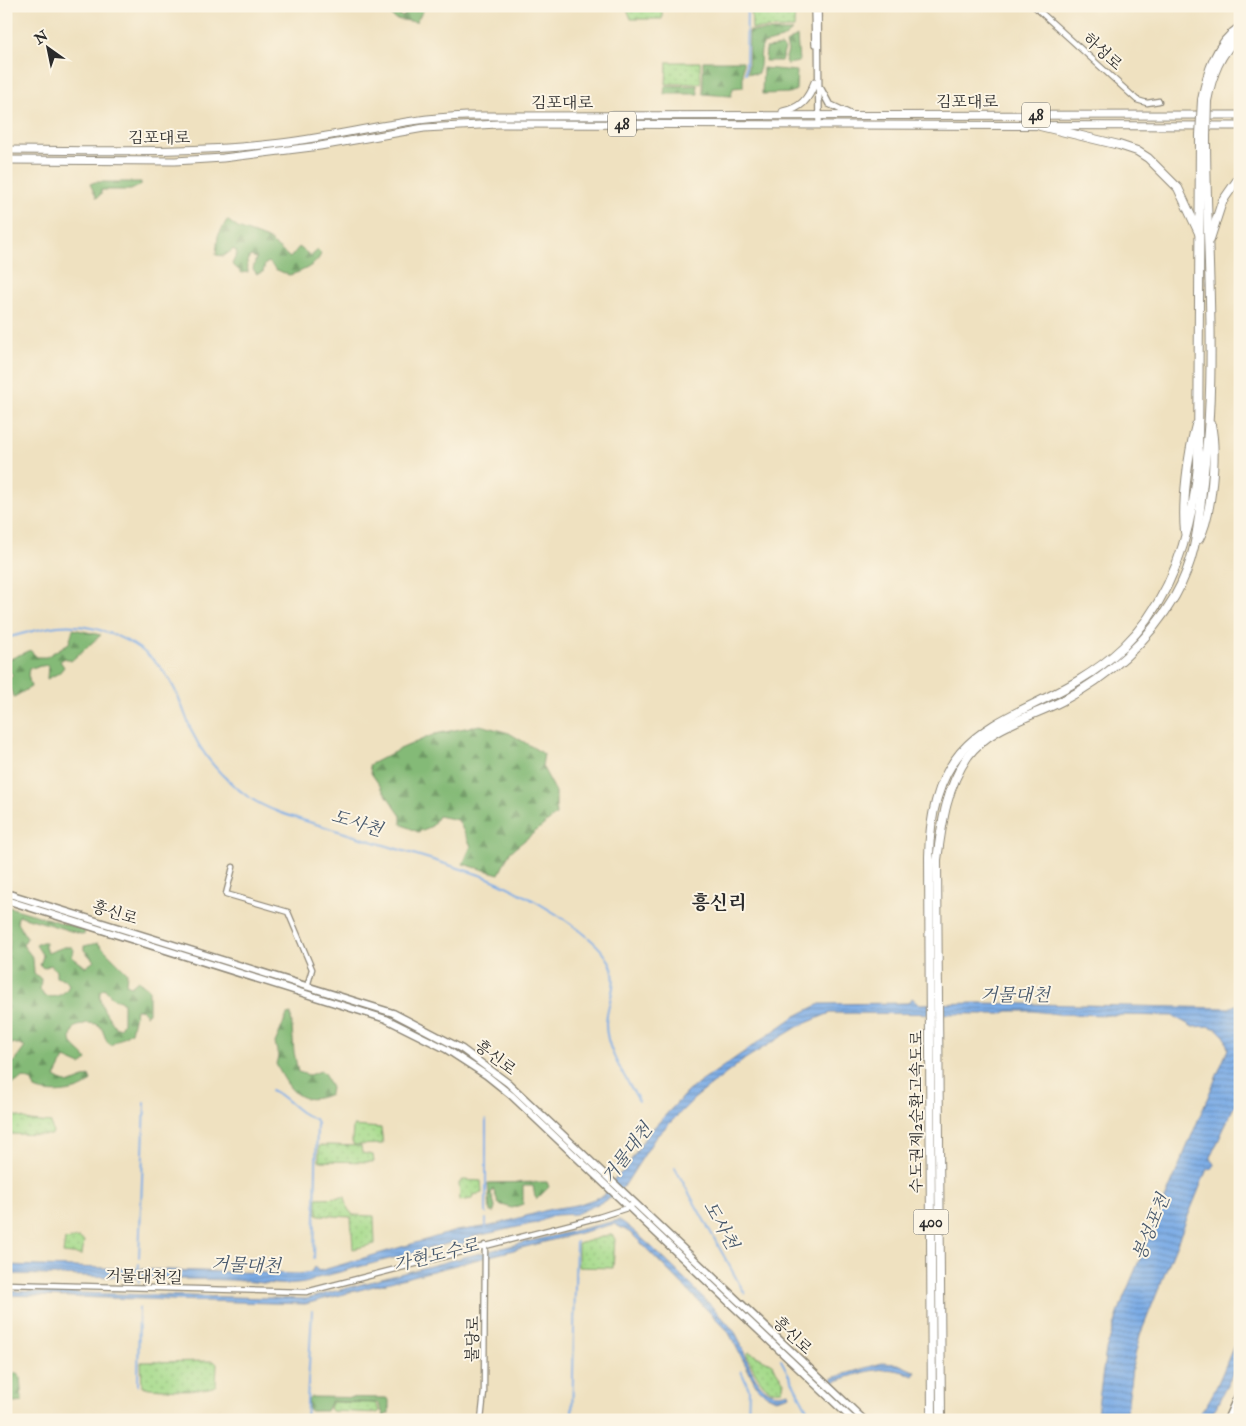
<svg xmlns="http://www.w3.org/2000/svg" width="1246" height="1426" font-family="'IM FELL Double Pica','Noto Serif KR',serif">
<style>
.green{fill:url(#green-dots);stroke:#68825b}
.forest{fill:url(#forest-firs);stroke:#587251;fill-rule:evenodd}
.water{fill:url(#water-rules);stroke:#536c88}
.lines{fill:none;stroke-linecap:round;stroke-linejoin:round}
.stream{stroke:#7bace6;stroke-width:2}
.minor-casing{stroke:#8d8676;stroke-width:7}
.tertiary-casing{stroke:#8d8676;stroke-width:8}
.secondary-casing{stroke:#8d8676;stroke-width:9}
.primary-casing{stroke:#8d8676;stroke-width:9}
.motorway-casing{stroke:#8d8676;stroke-width:10}
.minor{stroke:#fff;stroke-width:4.5}
.tertiary{stroke:#fff;stroke-width:5.5}
.secondary{stroke:#fff;stroke-width:6}
.primary{stroke:#fff;stroke-width:7}
.motorway{stroke:#fff;stroke-width:8}
.motorway-bridge-casing{stroke:#8d8676;stroke-width:10;stroke-linecap:butt}
.motorway-bridge{stroke:#fff;stroke-width:8}
.labels{text-anchor:middle;stroke-width:4;stroke-linejoin:round;paint-order:stroke}
.shield{fill:#fcf5e5;stroke:#6a6863;stroke-width:1}
.shield-label{font-size:15px;font-weight:bold;fill:#2b2b2b}
.street-label{font-size:16px;fill:#2b2b2b;stroke:#fcf5e5}
.water-label{font-size:18px;font-style:italic;fill:#47586c;stroke:#fcf5e5}
.quarter-label{font-size:19px;font-weight:bold;fill:#2b2b2b;stroke:#fcf5e5}
</style>
<defs>
<pattern id="green-dots" width="8" height="8" patternUnits="userSpaceOnUse" patternTransform="scale(1.25)"><rect width="8" height="8" fill="#a5da8b"/><path d="M2 2h.1M6 6h.1" fill="none" stroke="#8ebb78" stroke-width="1.8" stroke-linecap="round"/></pattern>
<pattern id="forest-firs" width="22" height="20" patternUnits="userSpaceOnUse" patternTransform="scale(1.25)"><rect width="22" height="20" fill="#84ba77"/><path d="M5 1l3.5 6h-7zM16 11l3.5 6h-7z" fill="#6c9762"/></pattern>
<pattern id="water-rules" width="6" height="5" patternUnits="userSpaceOnUse" patternTransform="scale(1.25)"><rect width="6" height="5" fill="#7bace6"/><path d="M0 2.5h6" fill="none" stroke="#658cbb"/></pattern>
</defs>
<rect width="100%" height="100%" fill="#fcf5e5"/>
<filter id="ink" filterUnits="userSpaceOnUse"><feTurbulence type="fractalNoise" baseFrequency=".02" numOctaves="2"/><feDisplacementMap in="SourceGraphic" scale="10" xChannelSelector="R" yChannelSelector="G"/><feConvolveMatrix kernelMatrix="1 2 1 2 8 2 1 2 1" color-interpolation-filters="sRGB"/></filter>
<filter id="wash" filterUnits="userSpaceOnUse"><feTurbulence type="fractalNoise" baseFrequency=".0096" numOctaves="4" result="noise"/><feDisplacementMap in="SourceGraphic" scale="20" xChannelSelector="R" yChannelSelector="G"/><feGaussianBlur stdDeviation="1.12" result="paint"/><feColorMatrix in="noise" values="0 0 0 0 0 0 0 0 0 0 0 0 0 0 0 0 0 1.4 0 .05"/><feComposite in="paint" operator="in"/></filter>
<g filter="url(#wash)">
<rect width="100%" height="100%" fill="#efe1c0"/>
<g class="green">
<path d="M626,6h36v13h-31z"/>
<path d="M751,6h44l-1,22 -42,1z"/>
<path d="M667,62h33l1,21 -35,1z"/>
<path d="M6,1112l24,9 21,2 2,10 -3,2 -44,-1z"/>
<path d="M353,1126l28,2 2,16 -29,1 -2,-3z"/>
<path d="M328,1145l33,1 1,7 11,2 1,7 -55,-1v-15z"/>
<path d="M463,1180l18,1 1,12 -9,2 -1,4 -12,2 -1,-18z"/>
<path d="M345,1197l3,12 5,6 21,1 1,28 -22,5 -2,-32 -34,-2v-17z"/>
<path d="M608,1235h4l3,4 -2,29 -35,-1v-23z"/>
<path d="M79,1238l5,3 -2,14 -19,-2 2,-13z"/>
<path d="M749,1352l23,12 12,18 -2,8 -11,1c-12,-8 -19,-24 -24,-36z"/>
<path d="M214,1361l3,3 -1,21c-10,8 -60,4 -74,2l-1,-25z"/>
<path d="M331,1402l44,1 5,8 -3,2 -45,-2 -3,-2z"/>
</g>
<g class="forest">
<path d="M414,6h12l-10,16 -21,-3 -11,-12h7l11,10z"/>
<path d="M749,31h43l-10,8 -19,5c-5,10 0,22 -6,30l-9,-1z"/>
<path d="M797,36l2,26 -12,2 -2,-3 3,-10 -2,-8z"/>
<path d="M782,46l3,3 -4,12h-16l1,-13z"/>
<path d="M703,61h40v26l-10,1 -2,8 -28,-2z"/>
<path d="M763,68l34,3 -1,19 -6,3 -28,1z"/>
<path d="M697,85l1,9h-34l1,-8z"/>
<path d="M95,182h46v3l-10,5h-30v4l-4,4 -7,-14z"/>
<path d="M227,220l11,8 30,11 22,19 9,-11 12,9 7,-6 3,3c-2,11 -21,20 -32,22l-14,-6 -6,-7 -4,2 -2,8 -6,2 -4,-5 3,-11 -6,-2 -3,5 1,11 -6,1 -10,-9 5,-11 -3,-4 -10,7 -8,-1 2,-19z"/>
<path d="M73,629l28,6 -30,26 -6,-3 -5,3 4,6 -5,6 -12,6 1,-14 -19,3 -1,7 3,12 -17,10 -4,-8 -4,-1v-12l4,1 3,-2 -7,-7 2,-8 22,-10 7,7h9l23,-14z"/>
<path d="M480,725l29,8 35,21 -2,12 14,26v23l-46,37 -11,22 -36,-10 8,-18 -13,-26 -20,-4 -6,10 -14,6 -17,-8v-8l-30,-43 -2,-8 31,-16 35,-15z"/>
<path d="M6,906l79,24 -1,5 -63,-19 -3,1 -1,6 10,15 -4,7 10,13 1,15 7,6 -1,10 4,7c10,2 21,0 25,-11l-3,-5 -10,-3v-6l-5,-6 -8,3 -3,-3 3,-9 -7,-11 6,-3h3v6l3,5 16,-6h8l2,3 -2,7 14,10 8,-6 -10,-11v-4l14,-3 29,29 -1,12 5,2 7,-6 11,9v24l-3,2 -5,-6 -5,1 -5,22 -20,13 -4,-3 -5,-13 -5,-5 -10,-1 -12,4c-12,19 6,22 12,33l-6,5 -16,-7 -10,19 13,7 21,-8 2,5c-11,12 -41,15 -56,8l-3,-8 -8,-3 -18,9v-22l9,-4 10,-14 -11,-4 -8,4v-86l4,-20 -4,-9zM104,988l10,11 9,3v21l-3,5h-4c-8,-12 -18,-23 -16,-37z"/>
<path d="M291,1014l3,38 4,20 11,3 12,-4 3,2 7,15 -1,6c-31,14 -41,-5 -54,-30l2,-8 -3,-13 12,-28z"/>
<path d="M547,1182l2,5 -12,12 -2,-2 -2,-11h-10v18l-11,4 -13,-4 -6,-15 -2,4 4,13 -1,6h-4l-2,-29z"/>
<path d="M6,1373h11l3,3 2,26 -16,2z"/>
<path d="M311,1397l75,1 3,2v13l-5,3 -6,-13 -47,-2 -5,10h-15l-3,-2v-9z"/>
</g>
<g class="water">
<path d="M912,998l7,6 62,-1 248,5 11,-5v90l-30,66 4,5 -1,4 -6,1 -67,166 -8,33 -6,52h-30l10,-70 17,-51 105,-250 -3,-12 -8,-8 -9,-3 -15,1 -20,-11 -115,-2 -25,-3h-25l-7,3 -171,-1 -31,13 -54,33 -50,39 -40,40 -30,47 -12,12 -37,17 -21,1 -19,8 -64,14 -11,8 -7,-3 -137,36c-17,13 -67,2 -90,2 -73,-1 -147,-5 -221,-6v-9l293,9 12,-2 3,-5 5,4 11,-3 126,-37 35,-5 60,-17 26,-4 26,-9 12,-18 10,-8 21,-34 42,-45 106,-74 26,-13 88,-1z"/>
<path d="M619,1220c12,4 109,100 117,114 10,17 13,41 28,54 8,7 15,7 25,4l1,3 -14,4 -11,-5 -9,-9 -28,-54 -97,-98 -17,-9 -309,80 -299,-9v-4l300,8 158,-42z"/>
<path d="M1240,1333v25l-24,49 -10,13h-14c22,-14 35,-63 48,-87z"/>
<path d="M882,1363l16,1 18,8 -3,4c-28,-14 -52,-3 -80,6l-1,-4z"/>
</g>
<g class="lines">
<g class="stream">
<path d="M746,74l1,-68"/>
<path d="M6,638c17,-4 34,-10 52,-12 45,-4 96,21 116,62 8,15 12,31 19,46 12,25 32,46 54,62 26,18 58,24 88,34 49,15 99,30 148,46 32,12 119,58 129,92 6,18 -6,38 -6,56 0,27 20,54 33,77"/>
<path d="M271,1090c17,7 24,23 44,29l2,4 -3,135"/>
<path d="M675,1168l70,126"/>
<path d="M486,1213v-93"/>
<path d="M486,1229v-10"/>
<path d="M139,1257l6,-154"/>
<path d="M138,1271l1,-7"/>
<path d="M138,1276l1,7"/>
<path d="M781,1360l28,53"/>
<path d="M741,1371l8,18 -1,31"/>
<path d="M138,1386l1,-78"/>
<path d="M306,1420l6,-109"/>
<path d="M572,1420l4,-178"/>
</g>
</g>
</g>
<g filter="url(#ink)">
<g class="lines">
<defs>
<g id="minor">
<path d="M1034,6l103,94 10,3 12,-2"/>
<path d="M233,867l-7,27 62,18 24,57 -5,18"/>
<path d="M6,1284l300,8 293,-75 28,-9 8,-5"/>
<path d="M481,1420l3,-28 1,-147"/>
</g>
<g id="tertiary">
<path d="M814,6l1,38"/>
<path d="M818,6l1,119"/>
<path d="M821,89l8,15 21,10"/>
</g>
<g id="secondary">
<path d="M6,893l387,120 69,36 46,34 356,337"/>
<path d="M6,900l380,119 60,30 40,26 25,20 342,325"/>
<path d="M1227,1420l13,-29"/>
<path d="M1236,1420l4,-8"/>
</g>
<g id="primary">
<path d="M783,112c18,-4 25,-12 32,-30"/>
<path d="M6,150c89,0 178,4 266,-6 66,-7 129,-26 195,-28l773,-1"/>
<path d="M6,160l169,1 48,-3 97,-12 104,-18 74,-4 742,2"/>
</g>
<g id="motorway">
<path d="M1202,100c5,-27 14,-57 38,-73"/>
<path d="M1207,101c5,-26 13,-48 33,-66"/>
<path d="M1040,126l79,19 18,6 11,7 30,30 21,45"/>
<path d="M1210,239l12,-37 18,-26"/>
<path d="M1185,532c-3,-30 3,-78 11,-107"/>
<path d="M1199,539c13,-23 18,-88 12,-114"/>
<path d="M932,1420l-3,-563c2,-155 108,-128 194,-210 49,-47 69,-116 75,-182l2,-330"/>
<path d="M941,1420l-4,-560c5,-37 9,-72 31,-104 21,-29 63,-39 94,-55 46,-24 87,-60 113,-105 22,-39 23,-71 28,-114 2,-22 5,-44 6,-67 5,-93 -3,-186 -3,-279"/>
</g>
</defs>
<use href="#minor" class="minor-casing"/>
<use href="#tertiary" class="tertiary-casing"/>
<use href="#secondary" class="secondary-casing"/>
<use href="#primary" class="primary-casing"/>
<use href="#motorway" class="motorway-casing"/>
<use href="#minor" class="minor"/>
<use href="#tertiary" class="tertiary"/>
<use href="#secondary" class="secondary"/>
<use href="#primary" class="primary"/>
<use href="#motorway" class="motorway"/>
<defs>
<g id="motorway-bridge">
<path d="M1200,135l2,-35"/>
<path d="M1206,136l1,-35"/>
</g>
</defs>
<use href="#motorway-bridge" class="motorway-bridge-casing"/>
<use href="#motorway-bridge" class="motorway-bridge"/>
</g>
</g>
<g class="labels">
<g class="shield">
<rect x="1022" y="102.5" width="28" height="25" rx="4"/>
<rect x="608" y="111.5" width="28" height="25" rx="4"/>
<rect x="913.5" y="1209.5" width="35" height="25" rx="4"/>
</g>
<g class="shield-label">
<text x="1036" y="120">48</text>
<text x="622" y="129">48</text>
<text x="931" y="1227">400</text>
</g>
<g class="street-label">
<text transform="translate(1103 51) rotate(42)" y="6">하성로</text>
<text x="967" y="107">김포대로</text>
<text x="562" y="108">김포대로</text>
<text x="159" y="143">김포대로</text>
<text transform="translate(115 912) rotate(17)" y="6">흥신로</text>
<text transform="translate(496 1057) rotate(37)" y="6">흥신로</text>
<text transform="translate(916 1112) rotate(-90)" y="6">수도권제2순환고속도로</text>
<text transform="translate(144 1276) rotate(2)" y="6">거물대천길</text>
<text transform="translate(793 1335) rotate(43)" y="6">흥신로</text>
<text transform="translate(472 1339) rotate(-89)" y="6">불당로</text>
</g>
<g class="water-label">
<text transform="translate(357 823) rotate(17)" y="6">도사천</text>
<text x="1015" y="1001">거물대천</text>
<text transform="translate(627 1153) rotate(-53)" y="6">거물대천</text>
<text transform="translate(721 1225) rotate(61)" y="6">도사천</text>
<text transform="translate(1151 1227) rotate(-68)" y="6">봉성포천</text>
<text transform="translate(436 1255) rotate(-14)" y="6">가현도수로</text>
<text transform="translate(246 1265) rotate(2)" y="6">거물대천</text>
</g>
<g class="quarter-label">
<text x="719" y="909">흥신리</text>
</g>
</g>
<rect width="1246" height="1426" fill="none" stroke="#fcf5e5" stroke-width="25"/>
<g transform="translate(48 48) rotate(327)" stroke="#fcf5e5" stroke-width="4" paint-order="stroke">
<path d="M0-4L9 19L0 12L-9 19Z" fill="#2b2b2b"/>
<text y="-8" font-size="14" font-weight="bold" text-anchor="middle" fill="#2b2b2b">N</text>
</g>
</svg>
